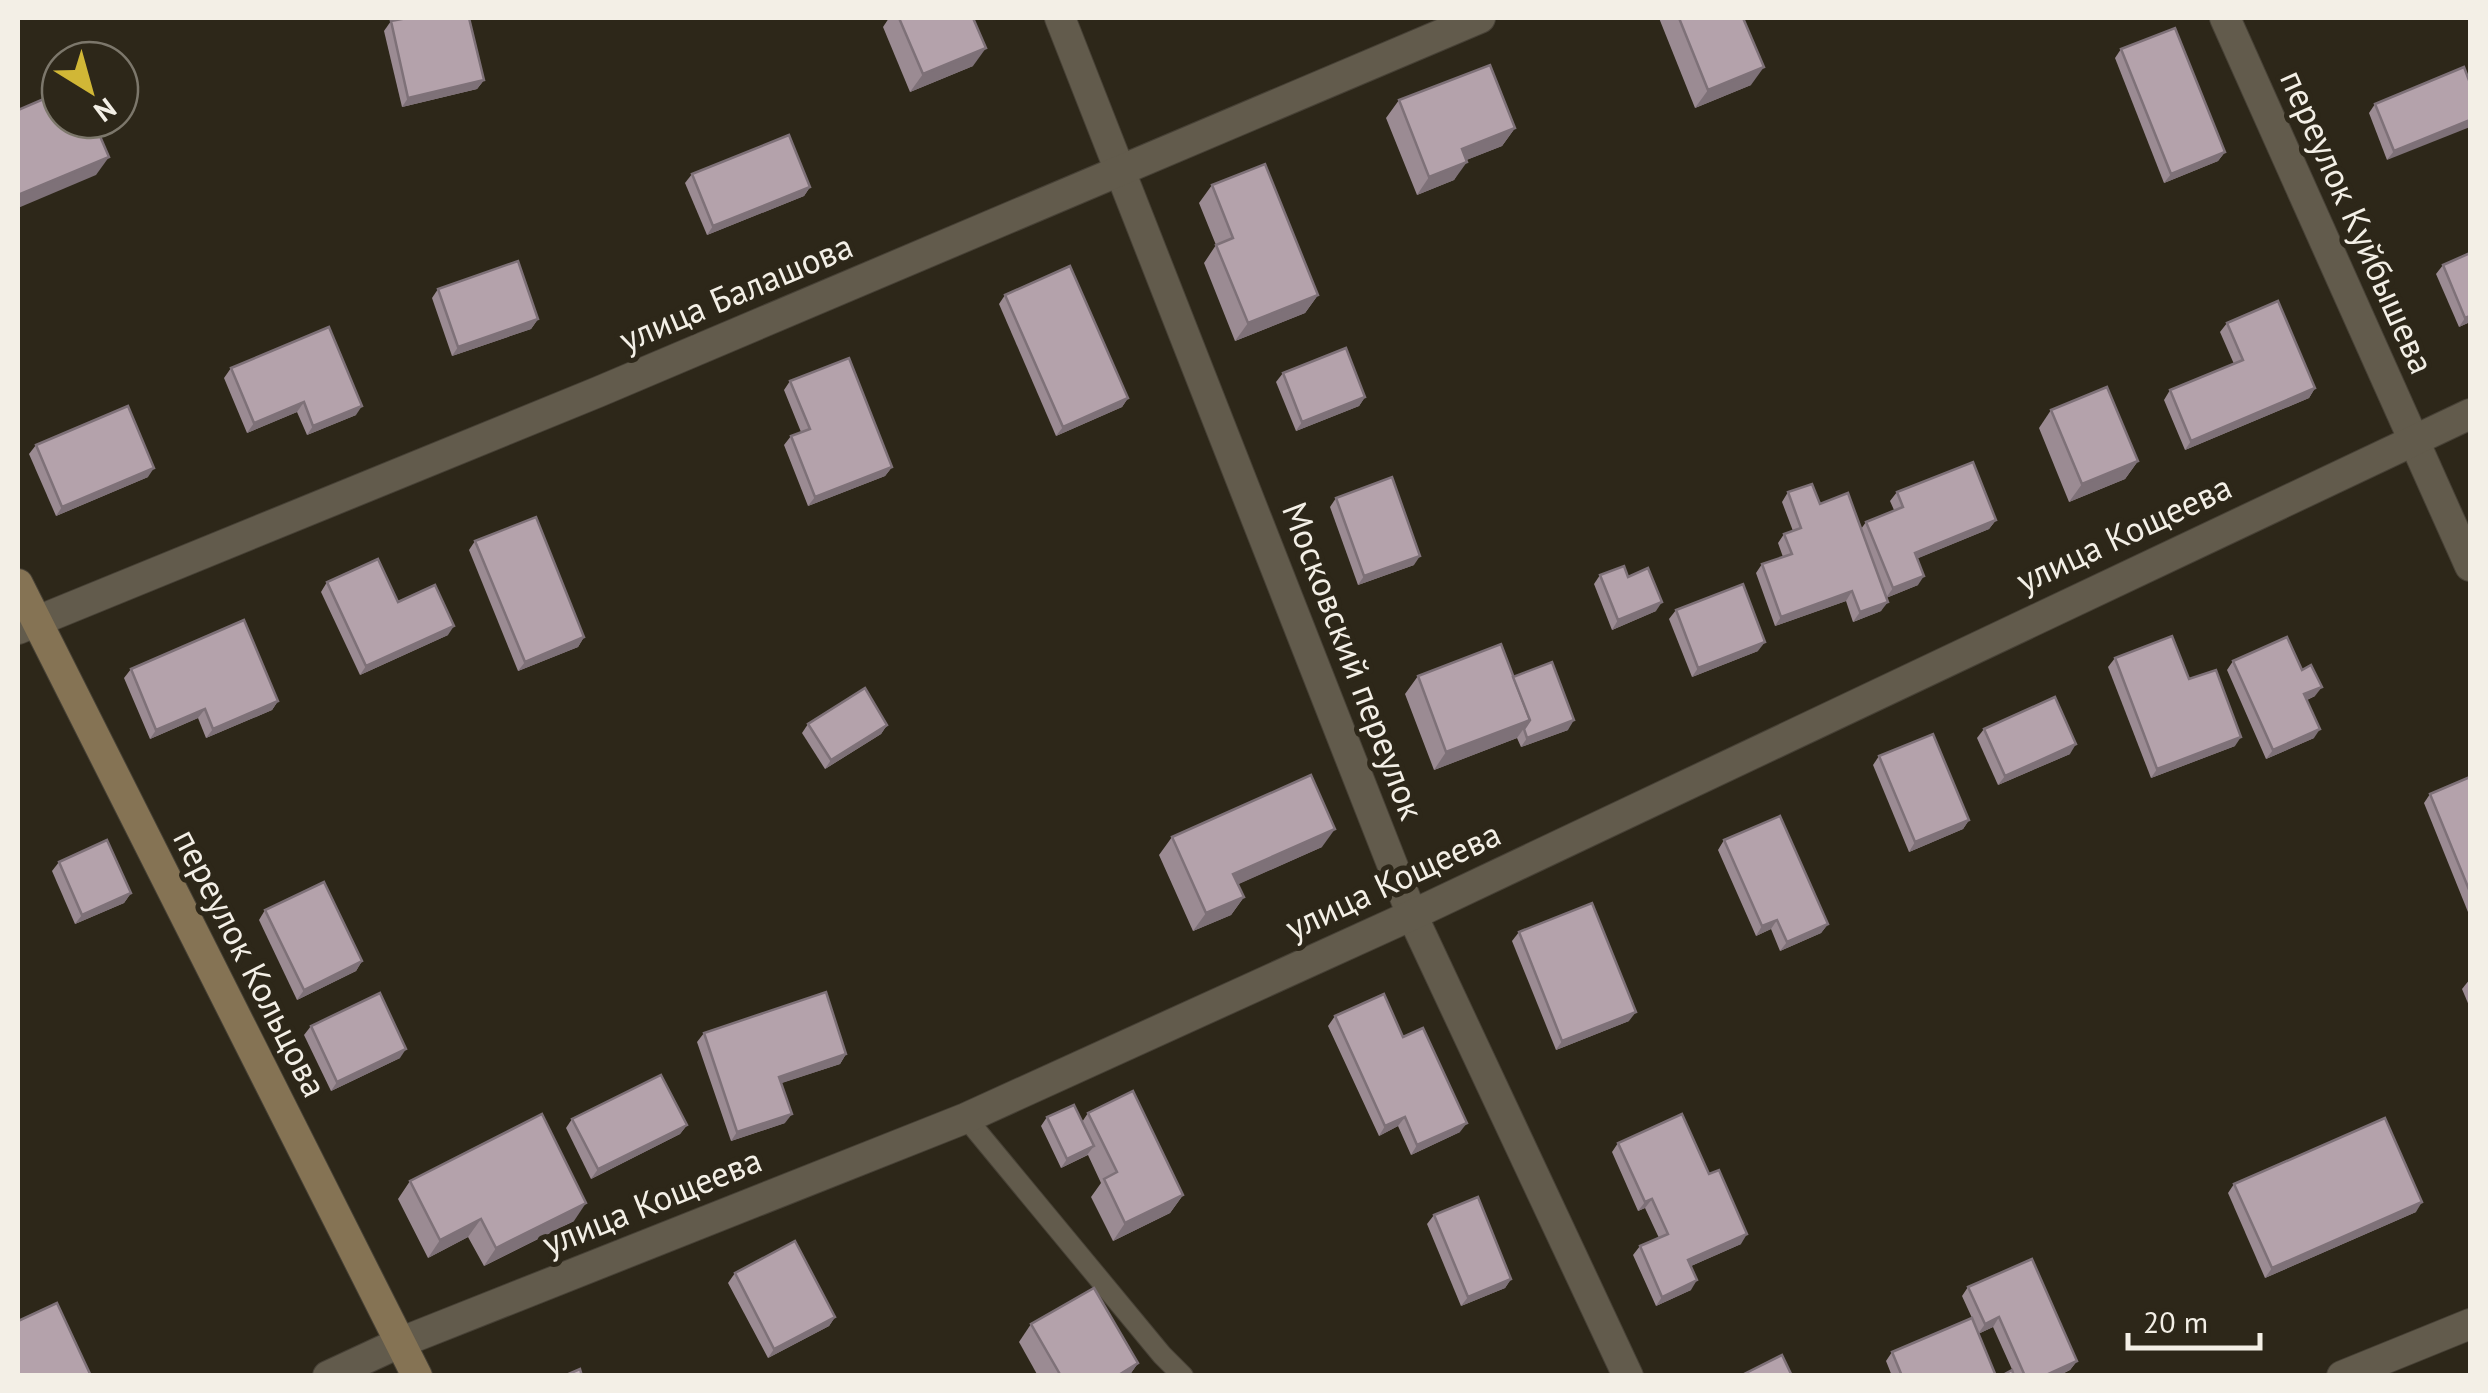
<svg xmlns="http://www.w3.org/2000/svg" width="2488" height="1393" font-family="'PT Sans',sans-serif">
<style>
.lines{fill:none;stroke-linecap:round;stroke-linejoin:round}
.lane-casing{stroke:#474136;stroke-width:22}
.street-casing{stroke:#474136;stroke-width:32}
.secondary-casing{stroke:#474136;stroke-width:32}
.lane{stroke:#625b4c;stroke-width:20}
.street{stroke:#625b4c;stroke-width:30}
.secondary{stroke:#857354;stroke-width:30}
.wall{fill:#9b8b93}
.shaded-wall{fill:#7e7178}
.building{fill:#b4a2ab;stroke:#7e7178;stroke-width:2.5}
.labels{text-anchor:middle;stroke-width:10;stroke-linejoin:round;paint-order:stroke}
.street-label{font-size:35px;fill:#f3efe6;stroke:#2d2719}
</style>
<rect width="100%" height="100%" fill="#2d2719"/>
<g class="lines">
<defs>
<path id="lane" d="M966,1118l196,237 21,21"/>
<g id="street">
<path d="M1060,18l352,897 216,461"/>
<path d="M2225,18l245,548"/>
<path d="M18,629l580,-237 882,-374"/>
<path d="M328,1376l71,-33 567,-225 446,-203 1058,-501"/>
<path d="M2342,1376l128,-52"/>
</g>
<path id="secondary" d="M18,584l399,792"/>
</defs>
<use href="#lane" class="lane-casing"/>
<use href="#street" class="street-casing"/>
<use href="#secondary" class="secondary-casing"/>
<use href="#lane" class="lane"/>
<use href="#street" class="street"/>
<use href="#secondary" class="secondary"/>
</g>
<g class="wall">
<path d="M889,18h84v48l-63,26 -27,-65z"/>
<path d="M1659,18h84l8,67 -56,23z"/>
<path d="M391,21l93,59 -7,9 -75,18 -18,-76z"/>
<path d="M2121,49l104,103 -7,9 -54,22 -49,-125z"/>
<path d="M2470,83l-83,77 -18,-47 6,-9z"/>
<path d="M1399,100l116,28 -13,18 -36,14 -12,20 -37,15 -31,-77z"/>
<path d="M692,174l118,13 -6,9 -97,39 -22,-52z"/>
<path d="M1212,185l106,110 -13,18 -70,28 -31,-78 12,-18 -17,-42z"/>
<path d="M2443,265l27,57 -11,5 -23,-53z"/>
<path d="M438,289l100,30 -7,10 -79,27 -20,-58z"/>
<path d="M1005,295l123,103 -6,9 -66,29 -57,-132z"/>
<path d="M2227,323l88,65 -6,10 -124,52 -21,-50 6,-10 64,-26 -14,-32z"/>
<path d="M231,368l125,47 -49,20 -10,-23 -50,21 -23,-55z"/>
<path d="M1283,373l82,24 -6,9 -63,25 -20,-49z"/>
<path d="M790,381l102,86 -7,9 -77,30 -24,-61 7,-9 10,-4 -17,-42z"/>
<path d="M2051,410l87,51 -13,18 -56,23 -30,-74z"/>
<path d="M36,445l112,32 -92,39 -27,-62z"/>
<path d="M1788,492l32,12 41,25 5,-7 28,-12 -4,-9 7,-9 99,28 -7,9 -71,29v27l-32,13 -5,13 -28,11 -7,-21 -71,25 -19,-53 6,-9 21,-7 -5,-14 6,-9 9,-3 -11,-29z"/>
<path d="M1336,498l78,67 -56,20 -28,-78z"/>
<path d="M475,541l109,96 -6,10 -60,24 -49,-121z"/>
<path d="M1600,575l28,2 28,34 -44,19 -18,-46z"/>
<path d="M327,582l71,20 50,33 -88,40 -39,-83z"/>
<path d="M1676,610l82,41 -66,26 -23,-58z"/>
<path d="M2115,658l74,21 46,67 -84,32 -43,-111z"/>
<path d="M2233,661l69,9 13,26 -8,4 7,38 -48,21 -39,-89z"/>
<path d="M131,669l147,32 -6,9 -66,28 -8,-20 -48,21 -26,-61z"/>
<path d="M1418,676l95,1 55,53 -47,17 -4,-9 -83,32 -29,-76z"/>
<path d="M808,724l79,1 -6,9 -56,35 -23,-36z"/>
<path d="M1984,729l86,25 -72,31 -21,-47z"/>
<path d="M1879,756l90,64 -6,9 -54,23 -36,-87z"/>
<path d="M2470,777v140l-46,-114 6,-9z"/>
<path d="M1172,837l150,10 -84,37 6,13 -13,18 -38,16 -34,-76z"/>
<path d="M1724,840l104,84 -7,9 -41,18 -9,-22 -15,7 -38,-86z"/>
<path d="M59,862l72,31 -7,10 -49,21 -23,-53z"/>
<path d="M265,910l97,51 -6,10 -59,29 -38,-80z"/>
<path d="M1519,932l110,89 -73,29 -44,-109z"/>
<path d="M2470,979v29l-8,-19z"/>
<path d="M1335,1016l68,21 57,95 -49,23 -13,-29 -19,10 -51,-110z"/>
<path d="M311,1026l89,32 -69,33 -27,-56z"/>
<path d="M704,1033l142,21 -6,10 -59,19 4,40 -54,18 -34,-99z"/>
<path d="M1088,1113l95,82 -13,18 -57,28 -22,-44 10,-14 -13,-28 -27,13 -20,-42 6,-9 35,5z"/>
<path d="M572,1119l115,6 -7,9 -89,45 -25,-51z"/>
<path d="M1618,1143l123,101 -50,22v24l-35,16 -23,-51 7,-9 19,-8 -14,-30 -7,3 -26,-59z"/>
<path d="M410,1181l164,40 -90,45 -16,-29 -40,21 -30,-59z"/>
<path d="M2234,1184l182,28 -151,66 -37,-85z"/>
<path d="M1434,1215l77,64 -6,9 -44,18 -34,-82z"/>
<path d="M735,1273l100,44 -6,9 -61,32 -40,-75z"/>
<path d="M1968,1287l109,74 -7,9 -12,6h-43l-22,-49 -15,7 18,42h-104l-6,-15 6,-9 80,-34 -10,-22z"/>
<path d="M1031,1324l107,39 -9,13h-91l-19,-34z"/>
</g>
<g class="shaded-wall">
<path d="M986,48l-13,18 -63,26 13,-18z"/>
<path d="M1764,67l-13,18 -56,23 13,-18z"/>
<path d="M484,80l-7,9 -75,18 6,-9z"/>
<path d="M2470,120v7l-83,33 7,-9z"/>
<path d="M1515,128l-13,18 -53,21 13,-18z"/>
<path d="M2225,152l-7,9 -54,22 7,-9z"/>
<path d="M109,157l-13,18 -78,33v-13z"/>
<path d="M1467,162l-13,18 -37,15 12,-18z"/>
<path d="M810,187l-6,9 -97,39 6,-9z"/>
<path d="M1318,295l-13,18 -70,28 13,-18z"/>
<path d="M2470,316v6l-11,5 6,-9z"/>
<path d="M538,319l-7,10 -79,27 6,-9z"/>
<path d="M2315,388l-6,10 -124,52 6,-9z"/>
<path d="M1365,397l-6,9 -63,25 6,-9z"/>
<path d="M1128,398l-6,9 -66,29 7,-9z"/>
<path d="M304,402l-7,10 -50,21 7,-10z"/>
<path d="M362,406l-6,9 -49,20 6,-9z"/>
<path d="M2138,461l-13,18 -56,23 13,-18z"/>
<path d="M892,467l-7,9 -77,30 7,-9z"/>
<path d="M154,468l-6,9 -92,39 6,-9z"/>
<path d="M1996,520l-7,9 -80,33 6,-9z"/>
<path d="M1420,556l-6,9 -56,20 6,-9z"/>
<path d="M1924,576l-6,9 -32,13 7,-10z"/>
<path d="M1852,591l-6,10 -71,25 6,-9z"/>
<path d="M1662,602l-6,9 -44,19 6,-10z"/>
<path d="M1888,602l-7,9 -28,11 7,-10z"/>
<path d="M454,626l-6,9 -88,40 6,-9z"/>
<path d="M584,637l-6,10 -60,24 7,-9z"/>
<path d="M1765,642l-7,9 -66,26 6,-9z"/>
<path d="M2322,687l-7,9 -17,8 6,-10z"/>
<path d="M278,701l-6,9 -66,28 7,-9z"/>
<path d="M205,709l-7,9 -48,21 6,-9z"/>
<path d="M1530,720l-13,18 -83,32 12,-18z"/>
<path d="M1574,720l-6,10 -47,17 6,-9z"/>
<path d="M887,725l-6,9 -56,35 6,-9z"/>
<path d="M2320,729l-6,9 -48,21 7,-9z"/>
<path d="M2241,737l-6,9 -84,32 6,-9z"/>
<path d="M2076,744l-6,10 -72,31 7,-9z"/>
<path d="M1969,820l-6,9 -54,23 6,-10z"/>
<path d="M1335,829l-13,18 -101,45 12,-18z"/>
<path d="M131,893l-7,10 -49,21 7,-9z"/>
<path d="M1244,897l-13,18 -38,16 13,-18z"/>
<path d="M1777,920l-6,9 -15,7 6,-10z"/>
<path d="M1828,924l-7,9 -41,18 7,-9z"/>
<path d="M362,961l-6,10 -59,29 7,-10z"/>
<path d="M1636,1012l-7,9 -73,29 6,-9z"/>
<path d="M406,1049l-6,9 -69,33 6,-9z"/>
<path d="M846,1054l-6,10 -67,22 6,-9z"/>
<path d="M792,1114l-7,9 -54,18 6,-9z"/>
<path d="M1405,1117l-7,9 -19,10 6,-10z"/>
<path d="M1467,1123l-7,9 -49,23 6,-10z"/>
<path d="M687,1125l-7,9 -89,45 7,-10z"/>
<path d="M1094,1146l-7,9 -26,13 6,-9z"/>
<path d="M1183,1195l-13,18 -57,28 12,-18z"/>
<path d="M1652,1199l-7,9 -7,3 7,-9z"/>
<path d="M2422,1202l-6,10 -151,66 7,-10z"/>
<path d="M586,1203l-12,18 -90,45 12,-18z"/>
<path d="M481,1219l-13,18 -40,21 12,-18z"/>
<path d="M1747,1234l-6,10 -59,26 6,-10z"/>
<path d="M1511,1279l-6,9 -44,18 7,-9z"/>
<path d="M1697,1280l-6,10 -35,16 6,-9z"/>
<path d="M835,1317l-6,9 -61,32 6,-9z"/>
<path d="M1999,1317l-6,10 -15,7 7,-10z"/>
<path d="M2077,1361l-7,9 -12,6h-14z"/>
<path d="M1138,1363l-9,13h-12z"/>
</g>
<g class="building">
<path d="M407,18h62l15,62 -76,18 -17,-77z"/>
<path d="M899,18h74l13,30 -63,26z"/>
<path d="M1679,18h64l21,49 -56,23z"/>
<path d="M2175,28l50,124 -54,22 -50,-125z"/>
<path d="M1490,65l25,63 -53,21 5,13 -38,15 -30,-77z"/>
<path d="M2464,67l6,16v37l-76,31 -19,-47z"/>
<path d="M60,92v28h33l16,37 -91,38v-85z"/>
<path d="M789,135l21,52 -97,39 -21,-52z"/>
<path d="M1265,164l53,131 -70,28 -32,-78 17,-7 -21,-53z"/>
<path d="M2470,253v63l-5,2 -22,-53z"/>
<path d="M518,261l20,58 -80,28 -20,-58z"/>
<path d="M1070,266l58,132 -65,29 -58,-132z"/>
<path d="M2278,301l37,87 -124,53 -21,-51 73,-30 -16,-37z"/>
<path d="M329,327l33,79 -49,20 -9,-24 -50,21 -23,-55z"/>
<path d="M1346,348l19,49 -63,25 -19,-49z"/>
<path d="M849,358l43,109 -77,30 -24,-61 19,-7 -20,-48z"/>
<path d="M2107,387l31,74 -56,23 -31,-74z"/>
<path d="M128,406l26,62 -92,39 -26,-62z"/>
<path d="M1973,462l23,58 -81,33 9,23 -31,12 -27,-66 37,-15 -6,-15z"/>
<path d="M1392,477l28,79 -56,20 -28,-78z"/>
<path d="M1812,484l8,20 28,-11 40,109 -28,10 -8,-21 -71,26 -19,-53 30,-10 -8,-20 17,-6 -13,-36z"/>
<path d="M536,517l48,120 -59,25 -50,-121z"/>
<path d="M378,559l20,43 37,-17 19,41 -88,40 -39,-84z"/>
<path d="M1624,566l4,11 20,-9 14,34 -44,18 -18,-45z"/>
<path d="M1743,584l22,58 -67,26 -22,-58z"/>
<path d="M244,620l34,81 -65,28 -8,-20 -49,21 -25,-61z"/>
<path d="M2172,636l17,43 27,-9 25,67 -84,32 -42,-111z"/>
<path d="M2287,637l15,33 9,-5 11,22 -18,7 16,35 -47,21 -40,-89z"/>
<path d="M1501,644l29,76 -84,32 -28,-76z"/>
<path d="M1552,662l22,58 -47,18 -3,-9 6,-9 -17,-43z"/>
<path d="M865,688l22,37 -56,35 -23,-36z"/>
<path d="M2055,697l21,47 -71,32 -21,-47z"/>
<path d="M1933,734l36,86 -54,22 -36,-86z"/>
<path d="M1311,775l24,54 -102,45 11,23 -38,16 -34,-76z"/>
<path d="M2470,777v115l-40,-98z"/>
<path d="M1780,816l48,108 -41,18 -10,-22 -15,6 -38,-86z"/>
<path d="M107,840l24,53 -49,22 -23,-53z"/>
<path d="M324,882l38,79 -58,29 -39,-80z"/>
<path d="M1592,903l44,109 -74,29 -43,-109z"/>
<path d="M826,992l20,62 -67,23 13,37 -55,18 -33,-99z"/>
<path d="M380,993l26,56 -69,33 -26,-56z"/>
<path d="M1384,994l19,43 20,-9 44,95 -50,22 -12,-28 -20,9 -50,-110z"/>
<path d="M661,1075l26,50 -89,44 -26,-50z"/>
<path d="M1133,1091l50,104 -58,28 -21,-44 13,-7 -29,-59z"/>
<path d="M1074,1105l20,41 -27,13 -20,-42z"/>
<path d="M542,1114l44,89 -90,45 -15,-29 -41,21 -30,-59z"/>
<path d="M1682,1114l27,60 10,-4 28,64 -59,26 9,20 -35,17 -22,-51 28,-12 -16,-35 -7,3 -27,-59z"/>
<path d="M2385,1118l37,84 -150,66 -38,-84z"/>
<path d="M1478,1197l33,82 -43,18 -34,-82z"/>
<path d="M795,1241l40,76 -61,32 -39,-76z"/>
<path d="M2032,1259l45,102 -33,15h-19l-26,-59 -14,7 -17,-37z"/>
<path d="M1094,1288l44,75 -21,13h-56l-30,-52z"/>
<path d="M57,1303l34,73h-73v-55z"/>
<path d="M1972,1318l24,58h-94l-10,-24z"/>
<path d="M1782,1355l10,21h-52z"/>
<path d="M580,1369l2,7h-18z"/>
<path d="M2012,1370l2,6h-13z"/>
</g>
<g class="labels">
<g class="street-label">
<text transform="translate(2357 222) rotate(66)" y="12">переулок Куйбышева</text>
<text transform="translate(736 293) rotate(-23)" y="12">улица Балашова</text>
<text transform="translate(2124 534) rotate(-25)" y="12">улица Кощеева</text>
<text transform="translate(1353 661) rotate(69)" y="12">Московский переулок</text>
<text transform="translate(1393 881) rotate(-25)" y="12">улица Кощеева</text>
<text transform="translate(250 963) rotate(63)" y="12">переулок Кольцова</text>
<text transform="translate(652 1202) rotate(-22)" y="12">улица Кощеева</text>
</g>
</g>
<rect width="2488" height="1393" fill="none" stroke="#f3efe6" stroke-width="40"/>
<g transform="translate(90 90) rotate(143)"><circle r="48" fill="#2d2719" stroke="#7c776b" stroke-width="2.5"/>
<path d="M0-8L18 38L0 25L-18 38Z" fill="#d1b736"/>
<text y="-15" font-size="28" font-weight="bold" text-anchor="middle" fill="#f3efe6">N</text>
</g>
<path d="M2128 1333v15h132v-15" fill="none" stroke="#f3efe6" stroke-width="5"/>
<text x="2143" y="1333" font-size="30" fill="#f3efe6" stroke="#2d2719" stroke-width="8" paint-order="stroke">20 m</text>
</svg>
